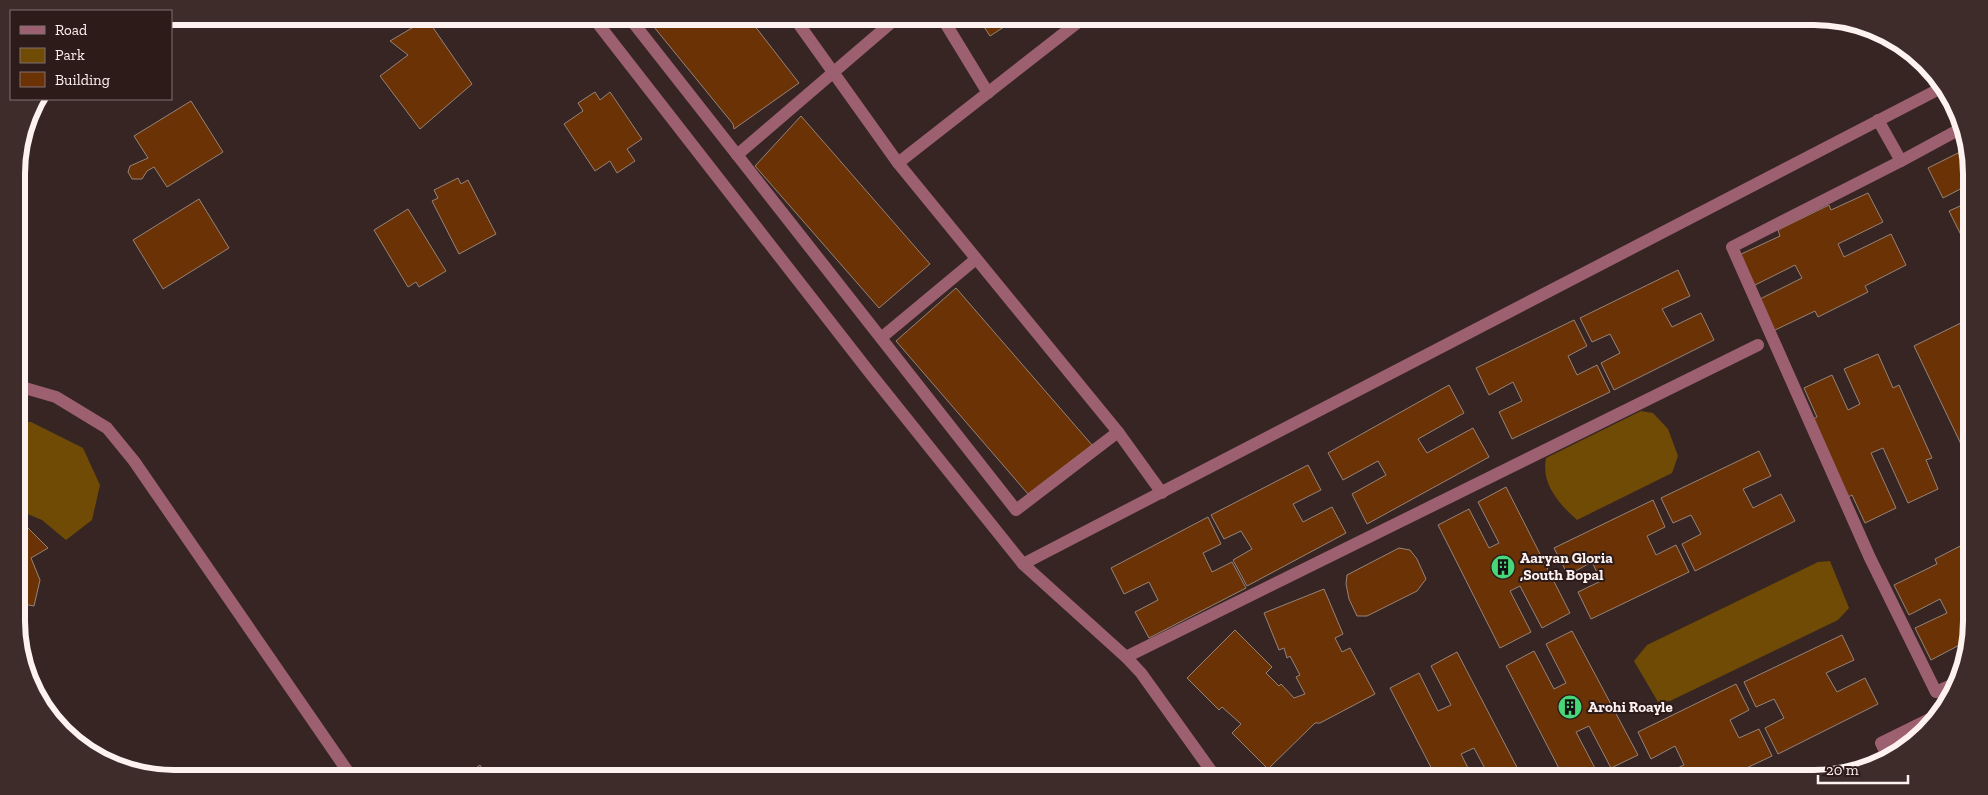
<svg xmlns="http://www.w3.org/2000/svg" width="1988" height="795" font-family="'Zilla Slab',serif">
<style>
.green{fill:#6f4b06}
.building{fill:#6b3206;stroke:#968378}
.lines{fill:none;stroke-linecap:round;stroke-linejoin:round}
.street{stroke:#9c6071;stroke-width:12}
.labels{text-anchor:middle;stroke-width:4;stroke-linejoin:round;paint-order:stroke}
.poi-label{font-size:15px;font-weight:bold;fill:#fef2f0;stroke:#2d1b1a;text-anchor:start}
.rim{fill:none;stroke:#fef2f0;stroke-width:6}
</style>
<rect width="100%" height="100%" fill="#372523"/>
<g class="green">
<path d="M1641,411l12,2 15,16 10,27 -6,17 -95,47c-19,-17 -36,-36 -31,-62z"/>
<path d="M18,421l13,1 52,26 17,37 -8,35 -26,20 -24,-20 -24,-10z"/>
<path d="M1830,561l19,47 -11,12 -168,81 -12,1 -24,-41 13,-16 171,-83z"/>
</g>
<g class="building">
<path d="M645,16h102l52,67 -65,46 -1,-5z"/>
<path d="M977,16h44l-31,20z"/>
<path d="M427,19l45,65 -52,45 -40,-53 28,-21 -18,-14z"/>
<path d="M595,92l5,8 10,-8 32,47 -15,10 8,12 -18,12 -7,-12 -15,10 -31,-47 19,-13 -5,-8z"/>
<path d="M191,101l32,51 -56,35 -13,-20 -7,4 -5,8h-10l-4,-7 2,-6 18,-8 -14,-22z"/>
<path d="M801,116l129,148 -51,44 -124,-142z"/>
<path d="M1968,148l2,5v31l-27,14 -15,-30z"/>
<path d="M458,178l3,6 7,-4 28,54 -37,20 -27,-53 6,-3 -4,-8z"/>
<path d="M1868,193l15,29 -45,22 6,13 47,-23 15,31 -41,21 3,6 -50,25 -3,-6 -42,20 -15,-31 44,-22 -7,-13 -44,22 -14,-31 43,-20 -2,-6 51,-25 2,5z"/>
<path d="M199,199l30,49 -66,41 -30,-49z"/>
<path d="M1971,201v39l-6,3 -16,-32z"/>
<path d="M408,209l38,62 -27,16 -3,-5 -8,5 -34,-57z"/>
<path d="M1678,270l12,26 -28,13 10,18 29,-14 13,27 -100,50 -13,-27 19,-10 -10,-19 -18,8 -12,-24z"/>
<path d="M956,288l136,157 -64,49 -132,-153z"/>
<path d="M1971,318v147l-57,-119z"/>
<path d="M1574,320l13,26 -19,10 9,19 20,-10 13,27 -98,47 -13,-27 23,-11 -9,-19 -24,13 -13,-27z"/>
<path d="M1878,354l15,34 6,-3 33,73 -6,2 12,29 -30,14 -25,-55 -12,5 25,55 -31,15 -13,-28 -4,2 -35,-78 4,-2 -13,-29 28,-13 16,35 12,-6 -16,-35z"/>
<path d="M1449,385l15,28 -46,26 9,14 46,-25 16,29 -122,67 -15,-30 34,-19 -8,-14 -35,19 -15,-27z"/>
<path d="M1759,451l12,25 -28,13 10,19 28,-14 14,27 -100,50 -13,-27 19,-10 -10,-19 -18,8 -12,-25z"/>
<path d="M1308,465l13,25 -28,14 10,18 29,-15 14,26 -99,53 -14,-26 19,-11 -11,-18 -17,8 -13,-24z"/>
<path d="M1506,487l64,126 -28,15 -22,-42 -10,5 21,41 -31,16 -62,-123 31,-16 20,39 10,-5 -21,-41z"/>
<path d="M1653,500l12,27 -18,9 9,19 20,-10 13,27 -98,47 -13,-27 23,-11 -9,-19 -24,13 -14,-27z"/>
<path d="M1208,517l13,27 -18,9 9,19 20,-10 14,26 -97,50 -14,-26 23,-12 -9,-18 -25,12 -13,-26z"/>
<path d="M19,525l9,3 20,20 -17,10 9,22 -6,26 -15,-3z"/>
<path d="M1972,540v81l-3,19 -38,20 -16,-32 32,-15 -7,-14 -31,16 -15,-30 43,-21 -2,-5z"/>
<path d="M1399,548l11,2 7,9 9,20 -9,12 -50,25h-10l-8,-17 -3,-15 1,-9z"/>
<path d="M1324,589l19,45 -8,4 7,14 8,-4 25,46 -55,29h-5l-47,46 -36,-36 9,-9 -19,-17 -3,3 -32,-32 48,-48 37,37 -6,6 13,13 2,-2 13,14 11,-4 -9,-17 4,-2 -10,-19 -3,2 -3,-10 -5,2 -15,-37z"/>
<path d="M1572,631l66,124 -27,13 -22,-42 -13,6 21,40 -12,6h-21l-58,-112 28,-15 20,38 12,-6 -20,-39z"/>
<path d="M1842,635l12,25 -28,13 11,19 28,-14 13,26 -100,50 -13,-26 19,-10 -10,-19 -18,8 -12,-25z"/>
<path d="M1457,652l65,125 -3,1h-29l-16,-30 -13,6 12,24 -36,1 -47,-91 29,-15 19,38 13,-6 -20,-39z"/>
<path d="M1736,684l13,26 -19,10 9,18 20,-9 13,27 -47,22h-63l-1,-2 23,-11 -9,-19 -24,13 -13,-27z"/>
<path d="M480,765l9,14h-28z"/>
</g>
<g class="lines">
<g class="street">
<path d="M592,16l278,357 153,191 103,93 15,16 76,106"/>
<path d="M628,16l388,494 102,-78"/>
<path d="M793,16l105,147 220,269 44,61"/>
<path d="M941,16l47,77"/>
<path d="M1878,120l23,41 -169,86 138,311 66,134 22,-10"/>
<path d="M737,155l162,-139"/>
<path d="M1901,161l59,-32"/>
<path d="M898,163l188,-147"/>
<path d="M881,338l95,-79"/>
<path d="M18,386l38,11 51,31 27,33 219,318"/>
<path d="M1023,564l920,-477"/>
<path d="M1126,657l632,-312"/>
<path d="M1888,758l-7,-15 61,-30"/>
</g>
</g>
<defs>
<symbol id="building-disc" viewBox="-11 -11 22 22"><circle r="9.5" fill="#48d778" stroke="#2d1b1a"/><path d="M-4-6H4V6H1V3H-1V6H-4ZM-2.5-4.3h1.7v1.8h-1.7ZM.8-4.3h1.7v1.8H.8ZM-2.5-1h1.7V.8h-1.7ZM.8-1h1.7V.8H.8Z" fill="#111"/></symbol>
</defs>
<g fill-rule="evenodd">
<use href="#building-disc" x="1489" y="553" width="28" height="28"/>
<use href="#building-disc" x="1556" y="693" width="28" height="28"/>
</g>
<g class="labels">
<g class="poi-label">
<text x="1520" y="563">Aaryan Gloria<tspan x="1520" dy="17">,South Bopal</tspan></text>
<text x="1588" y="712">Arohi Roayle</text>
</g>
</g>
<path d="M0 0H1988V795H0ZM174 25H1814A149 149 0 0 1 1963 174V621A149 149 0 0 1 1814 770H174A149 149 0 0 1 25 621V174A149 149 0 0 1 174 25Z" fill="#3e2c2b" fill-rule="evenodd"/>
<path class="rim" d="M174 25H1814A149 149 0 0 1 1963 174V621A149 149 0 0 1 1814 770H174A149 149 0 0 1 25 621V174A149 149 0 0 1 174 25Z"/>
<rect x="10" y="10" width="162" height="90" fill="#2d1b1a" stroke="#817170"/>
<rect x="20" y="26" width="25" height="8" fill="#9c6071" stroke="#817170"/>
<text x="55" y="35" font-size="15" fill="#fef2f0">Road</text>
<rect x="20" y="48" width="25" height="15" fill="#6f4b06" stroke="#817170"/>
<text x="55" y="60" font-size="15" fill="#fef2f0">Park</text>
<rect x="20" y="72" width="25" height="15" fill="#6b3206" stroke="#817170"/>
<text x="55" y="85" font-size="15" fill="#fef2f0">Building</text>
<path d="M1818 775v8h90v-8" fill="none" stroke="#fef2f0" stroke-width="2.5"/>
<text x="1826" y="775" font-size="15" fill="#fef2f0" stroke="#2d1b1a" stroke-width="4" paint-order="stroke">20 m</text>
</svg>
